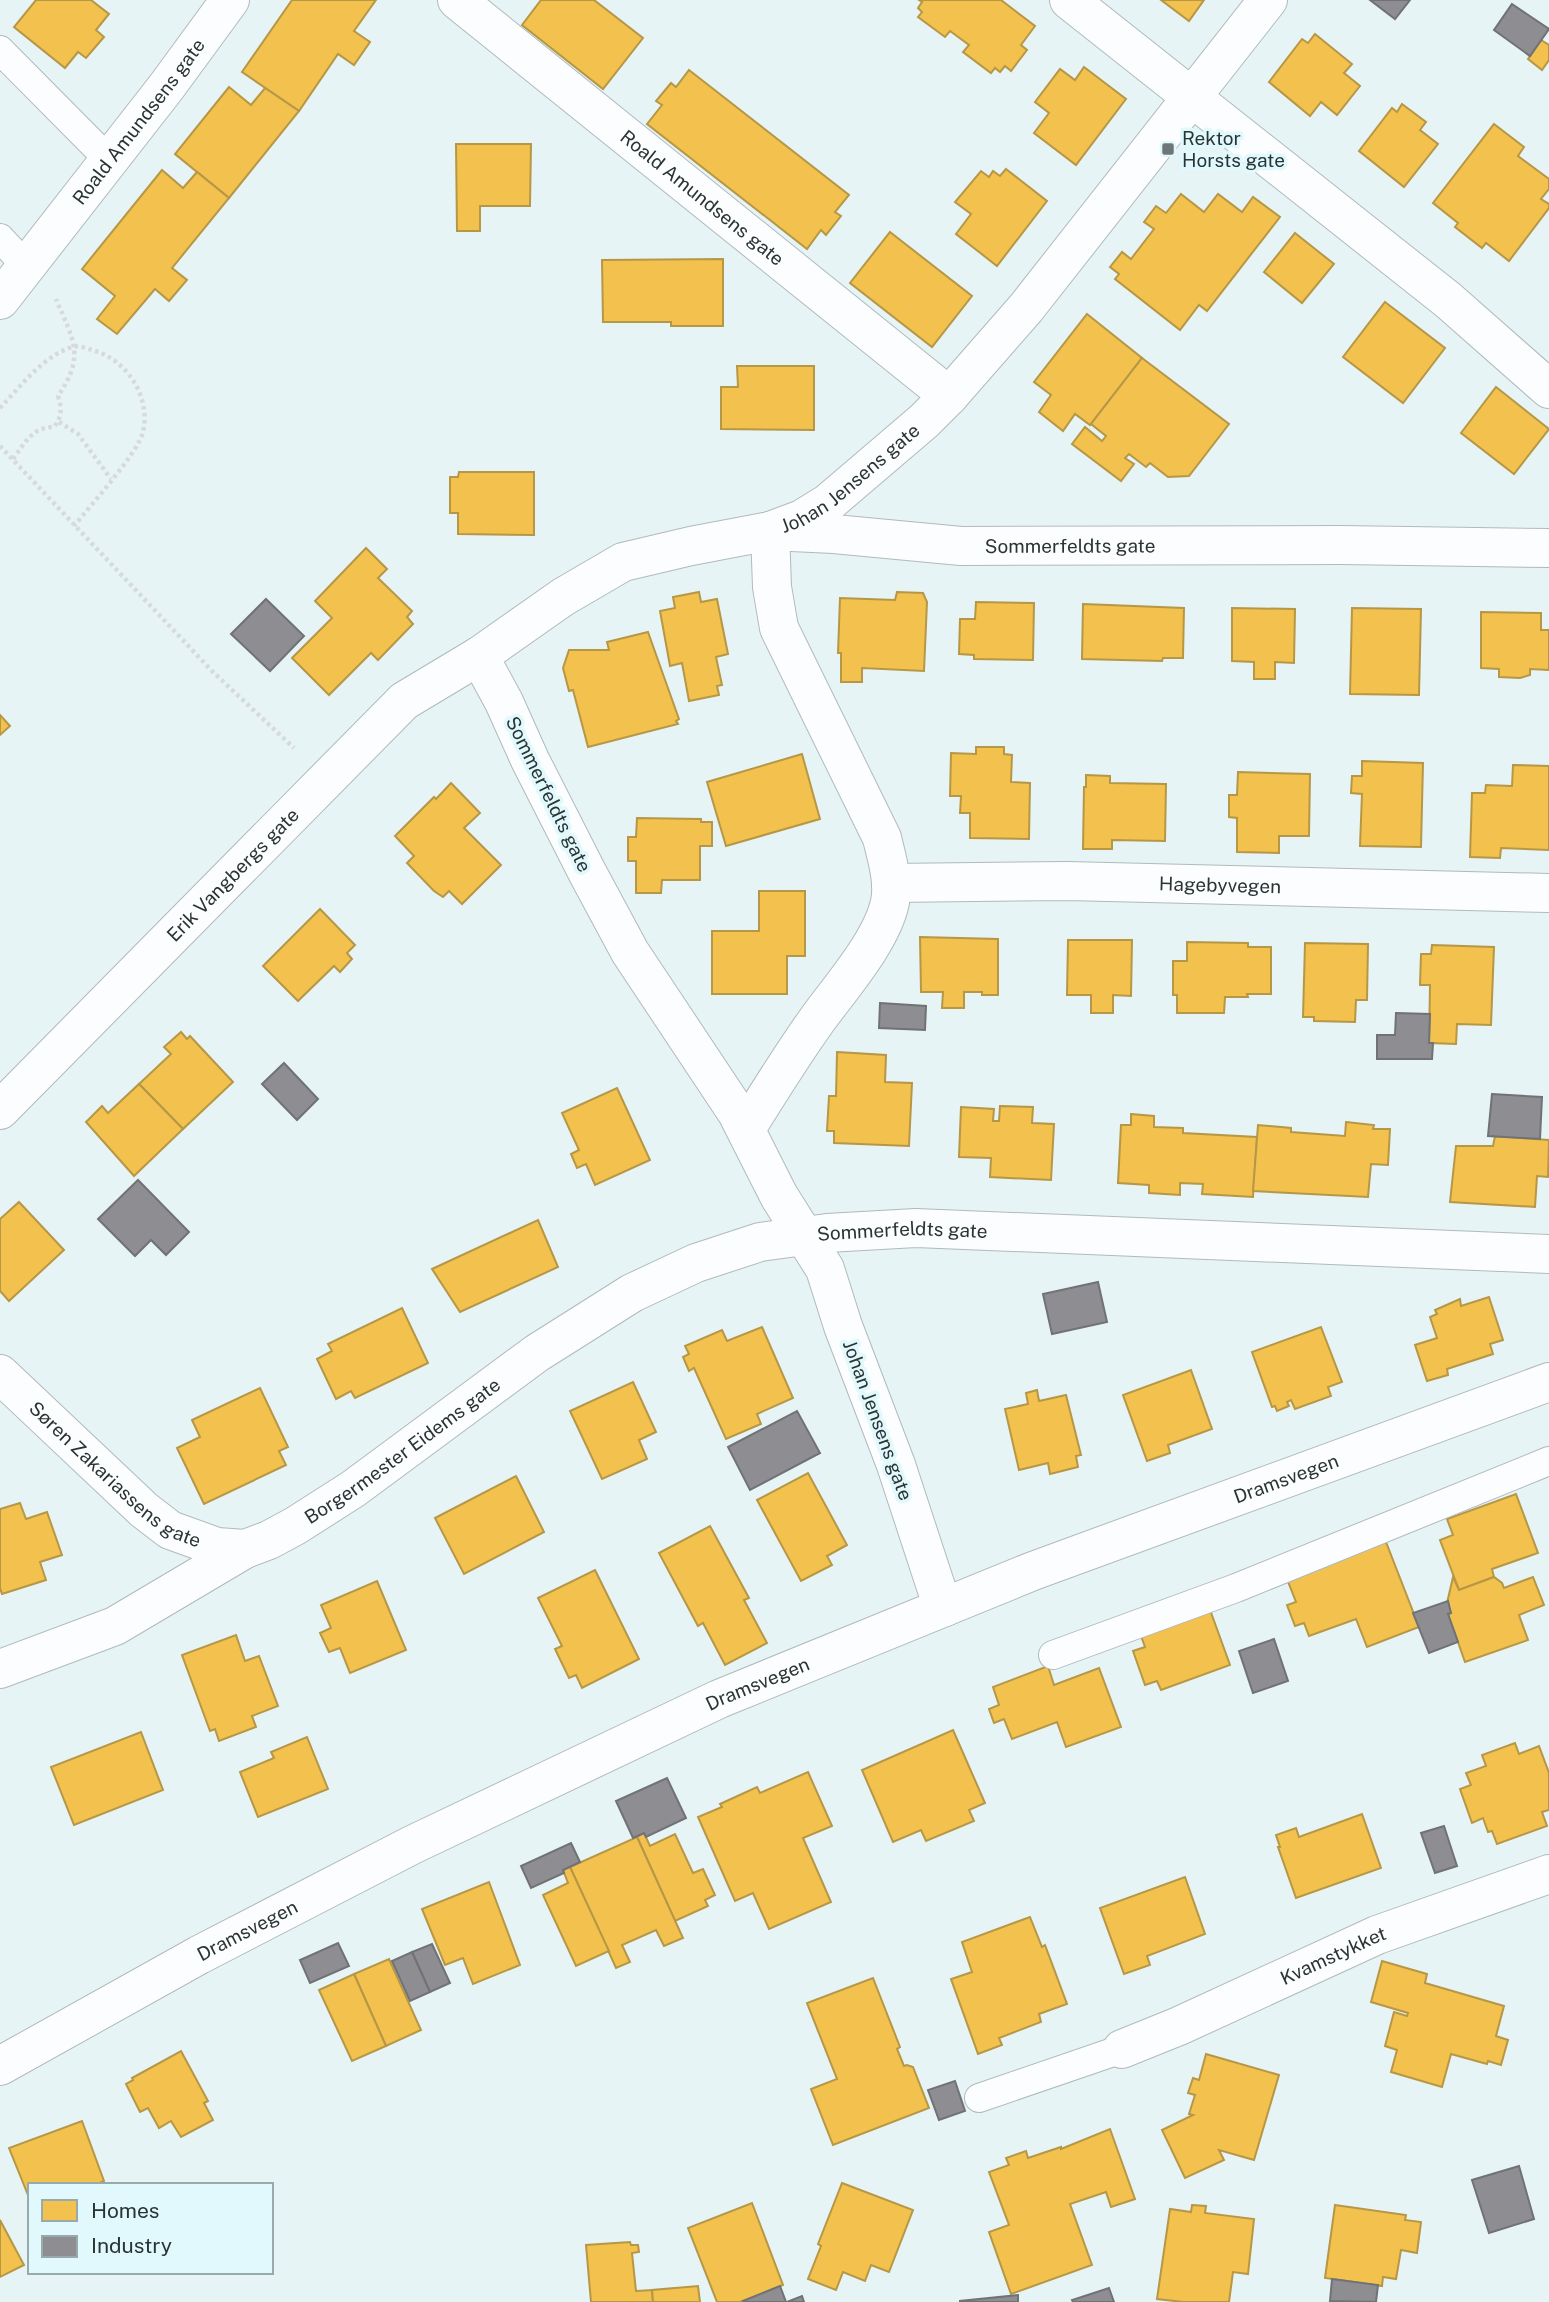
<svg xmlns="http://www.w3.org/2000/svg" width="1549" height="2302" font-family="'Public Sans',sans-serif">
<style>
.homes{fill:#f2c14e;stroke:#b69746;stroke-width:2}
.industry{fill:#8d8d92;stroke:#707276;stroke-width:2}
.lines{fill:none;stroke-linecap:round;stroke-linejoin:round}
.service-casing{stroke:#b0babc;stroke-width:30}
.minor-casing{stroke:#b0babc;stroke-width:40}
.path{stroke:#d7dadb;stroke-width:4.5;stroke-dasharray:3.5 3.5;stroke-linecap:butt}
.service{stroke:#fbfdfe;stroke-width:28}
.minor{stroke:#fbfdfe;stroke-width:38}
.poi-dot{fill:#6d7779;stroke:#e1f9fc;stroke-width:2.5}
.labels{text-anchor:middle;stroke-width:7;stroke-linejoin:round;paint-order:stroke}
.street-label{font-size:19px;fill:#2b3435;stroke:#e1f9fc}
.poi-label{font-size:19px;fill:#2b3435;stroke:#e1f9fc;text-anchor:start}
</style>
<rect width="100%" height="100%" fill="#e7f4f6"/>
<g class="homes">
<path d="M36,0h55l18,14 -13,16 8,7 -18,21 -8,-6 -13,16 -51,-41z"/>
<path d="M292,0h84l-22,31 16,11 -16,23 -16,-11 -39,57 -57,-39z"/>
<path d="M541,0h53l49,38 -40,51 -81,-64z"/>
<path d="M919,0h82l34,26 -14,19 6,5 -16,21 -6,-5 -5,6 -5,-4 -4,5 -28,-21 6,-7 -19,-14 -5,6 -27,-20 4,-5 -4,-4 4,-6z"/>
<path d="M1161,0h43l-15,21z"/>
<path d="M1315,34l37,30 -8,9 16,13 -23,29 -16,-13 -11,14 -41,-34 33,-43 6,4z"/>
<path d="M1541,40l8,5v15l-7,10 -14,-11z"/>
<path d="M1084,67l42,32 -50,66 -42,-32 15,-20 -14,-11 25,-33 15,11z"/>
<path d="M689,70l160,125 -14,17 6,4 -15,19 -5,-5 -14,19 -160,-125 15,-19 -6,-4 15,-18 5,4z"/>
<path d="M229,87l22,18 14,-17 34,23 -70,87 -54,-44z"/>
<path d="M1402,104l24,18 -6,8 18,14 -34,43 -45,-36 33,-43 5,4z"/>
<path d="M1494,124l30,23 -6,9 31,23v10l-8,10 8,5v4l-40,53 -23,-18 -4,5 -27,-21 3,-4 -25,-20z"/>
<path d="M456,144h75l-1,62h-50v25h-23z"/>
<path d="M1006,169l41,32 -50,65 -41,-32 15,-20 -16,-12 26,-31 8,6 4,-6 7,5z"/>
<path d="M162,170l21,18 14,-16 32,26 -57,70 15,12 -18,21 -14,-12 -38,45 -20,-15 18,-23 -33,-27z"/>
<path d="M1181,194l23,18 14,-18 24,18 11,-15 27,20 -73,94 -8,-6 -19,25 -65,-51 4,-5 -9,-7 12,-15 9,7 23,-30 -10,-7 12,-16 10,7z"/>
<path d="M890,232l82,64 -40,51 -82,-64z"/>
<path d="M1295,233l39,31 -32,39 -38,-31z"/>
<path d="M723,259v67h-52v-4h-68l-1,-62z"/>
<path d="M1385,302l60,46 -42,55 -60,-46z"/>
<path d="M1087,314l55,44 -52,67 -15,-11 -12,17 -24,-19 12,-17 -17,-13z"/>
<path d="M1142,358l87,66 -40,52 -21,1 -18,-14 -4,4 -17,-13 -4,4 9,6 -13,17 -49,-37 13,-17 17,14 4,-5 -15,-12z"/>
<path d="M737,366h77v64l-93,-1v-42h17z"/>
<path d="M1496,387l53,42 -35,45 -53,-41z"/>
<path d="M459,472h75v63l-76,-1v-21h-8v-36h8z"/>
<path d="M366,548l21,21 -9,9 34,33 -5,6 6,7 -35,36 -7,-7 -42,42 -37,-37 40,-40 -17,-17z"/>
<path d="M699,592l2,10 16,-3 11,55 -12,3 6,28 -5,1 2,9 -30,6 -7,-38 -12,3 -10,-55 15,-3 -2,-11z"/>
<path d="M897,592l26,1 4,9 -3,69 -62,-3v14h-21v-29h-3l2,-55 55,2z"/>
<path d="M976,602l58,1 -1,57 -59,-1v-4l-15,-1 1,-35h15z"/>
<path d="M1083,604l101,4 -1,50h-20l-1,3 -80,-2z"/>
<path d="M1232,608l63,1 -1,54 -19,-1v17h-21v-17l-22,-1z"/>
<path d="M1352,608l69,1 -2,86 -69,-1z"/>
<path d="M1481,612l60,1v17h8v40l-19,-1v6l-10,3 -21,-1v-8l-18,-1z"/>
<path d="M648,632l31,87 -3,2 2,3 -90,23 -15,-57 -4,1 -6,-23 6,-18h40l-2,-8z"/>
<path d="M0,715l10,11 -10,9z"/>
<path d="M976,747h28v7l8,1 -1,27 19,1 -1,56 -59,-1v-25h-10l1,-17h-11l1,-43 25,1z"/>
<path d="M802,754l18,65 -94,27 -19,-64z"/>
<path d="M1362,761l61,2 -2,84 -61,-1 2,-52 -11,-1 1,-17h10z"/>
<path d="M1513,765l36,1v84l-48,-2 -1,10 -30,-1 2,-64h13l1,-8 26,1z"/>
<path d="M1238,772l72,2 -1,62h-30v17l-42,-1v-34l-8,-1v-22h8z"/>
<path d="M1086,775l24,1v7l56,1 -1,57 -53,-1v9h-29l1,-62h2z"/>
<path d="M451,783l29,30 -16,15 37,37 -39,39 -13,-13 -6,6 -9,-6 -27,-28 7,-7 -19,-20 39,-39 2,2z"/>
<path d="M637,818l64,1v3h11v24h-12v34h-38l-1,13h-25v-32h-8v-24h8z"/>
<path d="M759,891h46v65h-18v38h-75v-63h47z"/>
<path d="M320,909l35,36 -8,8 5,6 -12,13 -6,-6 -36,35 -35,-35z"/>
<path d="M920,937l78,2v56h-16v-3h-18v16h-22l1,-16h-22z"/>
<path d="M1068,940h64l-1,56 -18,-1v18h-22v-18h-24z"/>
<path d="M1187,942l61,1v4h23v47h-24l1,3h-23l-1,16h-47v-18h-4v-34h14z"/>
<path d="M1305,943l63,1 -1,56h-11l-1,22 -41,-1v-4h-11z"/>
<path d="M1432,945l62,2 -3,78 -34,-1 -1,20 -27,-1 1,-58h-10l1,-31h10z"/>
<path d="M181,1032l6,7 3,-3 43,46 -50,47 -44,-45 32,-30 -7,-7z"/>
<path d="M837,1052l49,3 -1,27 27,1 -3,63 -75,-3v-12h-7l2,-35h7z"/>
<path d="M139,1084l44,45 -49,47 -48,-54 16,-16 6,7z"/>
<path d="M617,1088l33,72 -55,25 -9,-21 -9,4 -6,-14 8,-4 -17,-37z"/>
<path d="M1000,1106l33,1 -1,16 22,1 -3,56 -61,-3 1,-19 -32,-1 2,-50 33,2 -1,12h6z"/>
<path d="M1131,1114l23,2v11l29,1v5l74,4 -4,60 -51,-3 1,-10 -23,-1v12l-31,-2v-8l-31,-2 3,-58h10z"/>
<path d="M1346,1122l28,3 -1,4h17l-2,36 -17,-1 -3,33 -115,-6 5,-66 33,3v4l54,4z"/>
<path d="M1495,1136l54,4 -1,37 -11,-1 -2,31 -85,-5 6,-56h37z"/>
<path d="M19,1202l45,48 -55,51 -9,-10v-72z"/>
<path d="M538,1220l20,47 -98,45 -28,-43z"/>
<path d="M1489,1297l14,43 -13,4 3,10 -46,15 1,6 -21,6 -12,-36 22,-7 -7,-21 7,-3 -2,-4 25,-11 1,7z"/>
<path d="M402,1308l26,55 -73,35 -4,-7 -15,8 -19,-40 15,-8 -4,-7z"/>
<path d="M762,1327l31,71 -36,16 4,10 -35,15 -32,-71 -5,3 -6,-14 6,-3 -4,-8 37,-16 5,11z"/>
<path d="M1321,1327l21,55 -14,5 3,9 -36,13 -4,-9 -4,2 2,4 -12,5 -2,-5 -3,1 -20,-55z"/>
<path d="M1191,1370l21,59 -44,16 2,8 -23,8 -24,-66z"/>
<path d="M633,1382l23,50 -17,8 8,19 -45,20 -32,-68z"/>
<path d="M260,1388l28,59 -9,4 7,14 -82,39 -27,-56 23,-11 -8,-17z"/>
<path d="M1037,1390l2,11 27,-6 15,60 -5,1 2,11 -28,7 -2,-11 -29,7 -14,-61 23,-5 -2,-11z"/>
<path d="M808,1473l39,72 -20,11 5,9 -31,16 -44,-81z"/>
<path d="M516,1476l28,56 -80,42 -29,-56z"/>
<path d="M1516,1494l22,59 -46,16 2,8 -35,13 -19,-50 13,-5 -6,-16z"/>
<path d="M20,1503l6,16 21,-7 15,43 -22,7 6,18 -44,14 -2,-6v-79z"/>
<path d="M710,1526l39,72 -5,2 23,43 -42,22 -22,-42 -5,3 -39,-73z"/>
<path d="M1386,1542l33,85 -52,20 -11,-28 -47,17 -5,-13 -9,3 -8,-21 9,-3 -9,-23z"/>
<path d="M595,1570l44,89 -57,29 -6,-13 -7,3 -14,-29 7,-3 -24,-48z"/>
<path d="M1453,1577l6,13 35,-13 8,6 2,5 29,-11 11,28 -25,10 9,25 -63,22 -17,-48 3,-1 -4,-10z"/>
<path d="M377,1581l29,69 -56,23 -10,-25 -11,4 -9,-19 11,-5 -10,-23z"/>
<path d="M1209,1607l21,58 -69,25 -4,-9 -12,4 -12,-34 12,-4 -5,-14z"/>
<path d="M236,1635l9,26 14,-5 19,50 -26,10 4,11 -37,14 -4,-12 -5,2 -28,-76z"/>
<path d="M1048,1666l6,19 45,-17 22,59 -55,20 -9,-25 -45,17 -8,-20 -10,4 -5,-14 10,-4 -6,-18z"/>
<path d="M953,1730l32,73 -16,7 5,11 -48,20 -5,-11 -28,12 -31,-72z"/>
<path d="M141,1732l22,58 -89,35 -23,-58z"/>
<path d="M307,1737l21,52 -70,28 -18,-45 34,-14 -3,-6z"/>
<path d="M1515,1743l4,11 20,-8 10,27v37l-7,2 5,14 -50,18 -5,-13 -4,1 -5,-14 -11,5 -12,-34 11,-4 -5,-12 20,-7 -4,-11z"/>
<path d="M808,1772l24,54 -29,12 28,64 -62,27 -16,-36 -18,8 -37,-84 24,-10 -2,-3 37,-17 3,6z"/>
<path d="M1362,1814l19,54 -85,30 -18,-51h2l-4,-12 20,-7 3,9z"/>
<path d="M644,1833l6,13 25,-12 18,39 10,-4 12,26 -10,5 3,6 -33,15 -38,-84z"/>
<path d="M637,1837l46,101 -19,8 -8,-16 -34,15 8,17 -14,6 -46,-101z"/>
<path d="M570,1867l39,84 -33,15 -33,-71 25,-12 -5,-13z"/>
<path d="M1185,1877l20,57 -58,22 3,9 -26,9 -24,-66z"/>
<path d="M489,1882l31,83 -47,19 -10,-26 -18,7 -23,-56z"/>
<path d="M1030,1917l12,30 3,-2 22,59 -28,10 2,8 -42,16 3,7 -24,9 -27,-75 21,-7 -10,-30z"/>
<path d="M389,1959l32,71 -35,16 -32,-72z"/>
<path d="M1382,1961l45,13 -2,9 79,23 -8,30 12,4 -7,25 -13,-4 -1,3 -36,-10 -9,33 -51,-15 6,-22 -12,-4 9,-34 13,4 1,-3 -37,-11z"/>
<path d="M354,1974l32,72 -34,15 -33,-71z"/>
<path d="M873,1978l27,69 -3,2 7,17 3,-1 6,2 16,41 -96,37 -22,-56 26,-10 -30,-76z"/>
<path d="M181,2051l27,50 -4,2 9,17 -32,17 -10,-16 -12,7 -11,-20 -8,4 -14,-28 7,-4 -1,-2z"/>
<path d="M1206,2054l73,21 -25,85 -35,-10 5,10 -39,18 -23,-48 31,-15 -4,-1 6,-19 -7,-2 5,-15 6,2z"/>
<path d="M82,2121l22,60 -9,4h-65v15l-21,-52z"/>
<path d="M1110,2129l25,70 -24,8 -5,-15 -36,12 22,61 -81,29 -22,-62 20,-7 -20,-53 20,-7 -3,-7 20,-7 2,7 33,-11v2z"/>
<path d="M842,2183l71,27 -24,62 -18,-7 -6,16 -22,-9 -7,18 -28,-11 13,-33 -3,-2z"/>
<path d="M752,2203l31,82 -43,17h-23l-29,-74z"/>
<path d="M1192,2205l14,1 -1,7 49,6 -6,55 -15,-2 -4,30h-46l-26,-3 13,-90 21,3z"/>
<path d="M1335,2205l71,10 -1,5 16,2 -4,31 -16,-3 -5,29 -13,-2 -1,9 -57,-8z"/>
<path d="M0,2220l24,45 -24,12z"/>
<path d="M630,2242l1,3h7l1,7 -7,1 4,38 16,-1 1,12h-62l-5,-57z"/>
<path d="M698,2286l2,16h-47l-1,-12z"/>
</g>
<g class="industry">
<path d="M1370,0h40l-15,19z"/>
<path d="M1512,4l37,25 -19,27 -36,-26z"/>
<path d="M266,599l38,37 -34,35 -39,-37z"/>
<path d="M880,1003l46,3 -1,24 -46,-2z"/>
<path d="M1396,1013l34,1 -1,29h4l-1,16h-55v-24h18z"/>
<path d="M284,1063l34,36 -21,21 -35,-36z"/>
<path d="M1492,1094l50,3 -2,42 -52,-3z"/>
<path d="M138,1180l51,52 -23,23 -15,-15 -16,16 -37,-37z"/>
<path d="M1098,1282l9,40 -55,12 -9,-40z"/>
<path d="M797,1411l23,42 -70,37 -22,-43z"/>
<path d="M1448,1601l3,12 -3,1 10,28 -29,11 -16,-40z"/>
<path d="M1274,1639l14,42 -35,12 -14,-42z"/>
<path d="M667,1778l19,40 -40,19 -2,-4 -11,5 -17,-37z"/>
<path d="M1444,1826l13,40 -22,7 -14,-40z"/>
<path d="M571,1843l9,19 -17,8 1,3 -33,15 -10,-22z"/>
<path d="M338,1943l11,23 -39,17 -10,-23z"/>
<path d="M432,1944l18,39 -20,9 -18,-40z"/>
<path d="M412,1952l18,40 -20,9 -18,-40z"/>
<path d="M955,2081l10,30 -26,9 -11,-30z"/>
<path d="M1519,2166l15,53 -45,14 -17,-53z"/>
<path d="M1332,2279l46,6 -2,17 -46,-1z"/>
<path d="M780,2286l6,16h-42l-1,-1z"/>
<path d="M1109,2288l5,14h-41l-1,-2z"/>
<path d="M1018,2295v7h-58v-1z"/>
<path d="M802,2296l2,6h-17z"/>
</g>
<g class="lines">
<defs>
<g id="service">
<path d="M0,50l109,110"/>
<path d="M0,238l27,29"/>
<path d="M1053,1655l183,-67 313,-127"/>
<path d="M979,2098l143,-49"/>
</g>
<g id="minor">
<path id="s1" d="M457,0l492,396"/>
<path d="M1069,0l379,300 101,89"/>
<path id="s2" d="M0,300l167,-214 63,-86"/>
<path id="s3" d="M891,883l176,-2 482,12"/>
<path id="s4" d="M0,1110l404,-409 75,-45"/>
<path id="s5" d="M746,1129c23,-37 46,-74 71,-109 23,-32 65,-79 73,-118 4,-21 -3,-43 -8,-64l-103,-210 -7,-41 -2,-56 32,-12 26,-16 96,-82 25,-25 77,-88 242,-308"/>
<path id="s6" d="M0,1374l144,136 26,20 47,17 28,2"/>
<path id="s7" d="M945,1607l-8,-17 -41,-125 -53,-139 -18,-57 -46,-73 -42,-83 -107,-161 -43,-80 -57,-112 -26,-58 -25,-46 84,-59 60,-35 68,-16 79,-15 64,3 127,12 380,-1 208,3"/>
<path id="s8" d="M0,1669l115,-43 130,-77 24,-9 26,-14 58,-37 184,-136 95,-60 64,-30 64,-21 67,-9 89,-5 633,26"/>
<path id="s9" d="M1122,2049l57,-23 198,-91 172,-61"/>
<path id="s10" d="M0,2066l199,-111 213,-110 307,-146 314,-128 516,-189"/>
</g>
</defs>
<use href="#service" class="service-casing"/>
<use href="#minor" class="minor-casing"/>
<g class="path">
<path d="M0,408c21,-22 42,-51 72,-61 6,-2 14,1 20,3 35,9 59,47 51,82 -5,21 -53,74 -69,94"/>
<path d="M59,422l19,12 33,45"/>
<path d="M0,446l212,225 82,77"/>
<path d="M13,459c12,-16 19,-32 41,-32 8,-10 8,-19 4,-31 28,-41 15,-56 -2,-97"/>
</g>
<use href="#service" class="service"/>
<use href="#minor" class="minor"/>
</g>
<rect class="poi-dot" x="1161" y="142" width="14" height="14" rx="3.5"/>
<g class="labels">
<g class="street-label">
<text dy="7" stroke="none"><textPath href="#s2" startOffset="226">Roald Amundsens gate</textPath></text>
<text dy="7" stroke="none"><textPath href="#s1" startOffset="315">Roald Amundsens gate</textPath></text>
<text dy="7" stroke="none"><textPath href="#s5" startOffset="763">Johan Jensens gate</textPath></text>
<text dy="7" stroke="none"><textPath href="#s7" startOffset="1687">Sommerfeldts gate</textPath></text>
<text transform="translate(549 794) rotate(64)" y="7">Sommerfeldts gate</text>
<text dy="7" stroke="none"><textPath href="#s4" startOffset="331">Erik Vangbergs gate</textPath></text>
<text dy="7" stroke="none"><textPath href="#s3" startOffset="329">Hagebyvegen</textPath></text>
<text dy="7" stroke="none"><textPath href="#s8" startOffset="1020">Sommerfeldts gate</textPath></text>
<text transform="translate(878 1420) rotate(70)" y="7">Johan Jensens gate</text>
<text dy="7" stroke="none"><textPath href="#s8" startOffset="460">Borgermester Eidems gate</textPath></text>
<text dy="7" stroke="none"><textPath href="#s6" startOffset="154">Søren Zakariassens gate</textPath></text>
<text dy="7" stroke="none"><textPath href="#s10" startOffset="1416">Dramsvegen</textPath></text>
<text dy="7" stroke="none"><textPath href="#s10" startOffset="849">Dramsvegen</textPath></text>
<text dy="7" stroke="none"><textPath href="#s10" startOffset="282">Dramsvegen</textPath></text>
<text dy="7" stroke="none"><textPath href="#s9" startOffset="231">Kvamstykket</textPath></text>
</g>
<g class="poi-label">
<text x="1182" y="145">Rektor<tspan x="1182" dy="22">Horsts gate</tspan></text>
</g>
</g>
<rect x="28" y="2183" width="245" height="91" fill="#e1f9fc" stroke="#98aaac" stroke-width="2"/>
<rect x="42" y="2200" width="35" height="21" fill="#f2c14e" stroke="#98aaac" stroke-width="2"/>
<text x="91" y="2218" font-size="21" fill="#2b3435">Homes</text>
<rect x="42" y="2236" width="35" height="21" fill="#8d8d92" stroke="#98aaac" stroke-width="2"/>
<text x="91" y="2253" font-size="21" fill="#2b3435">Industry</text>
</svg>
